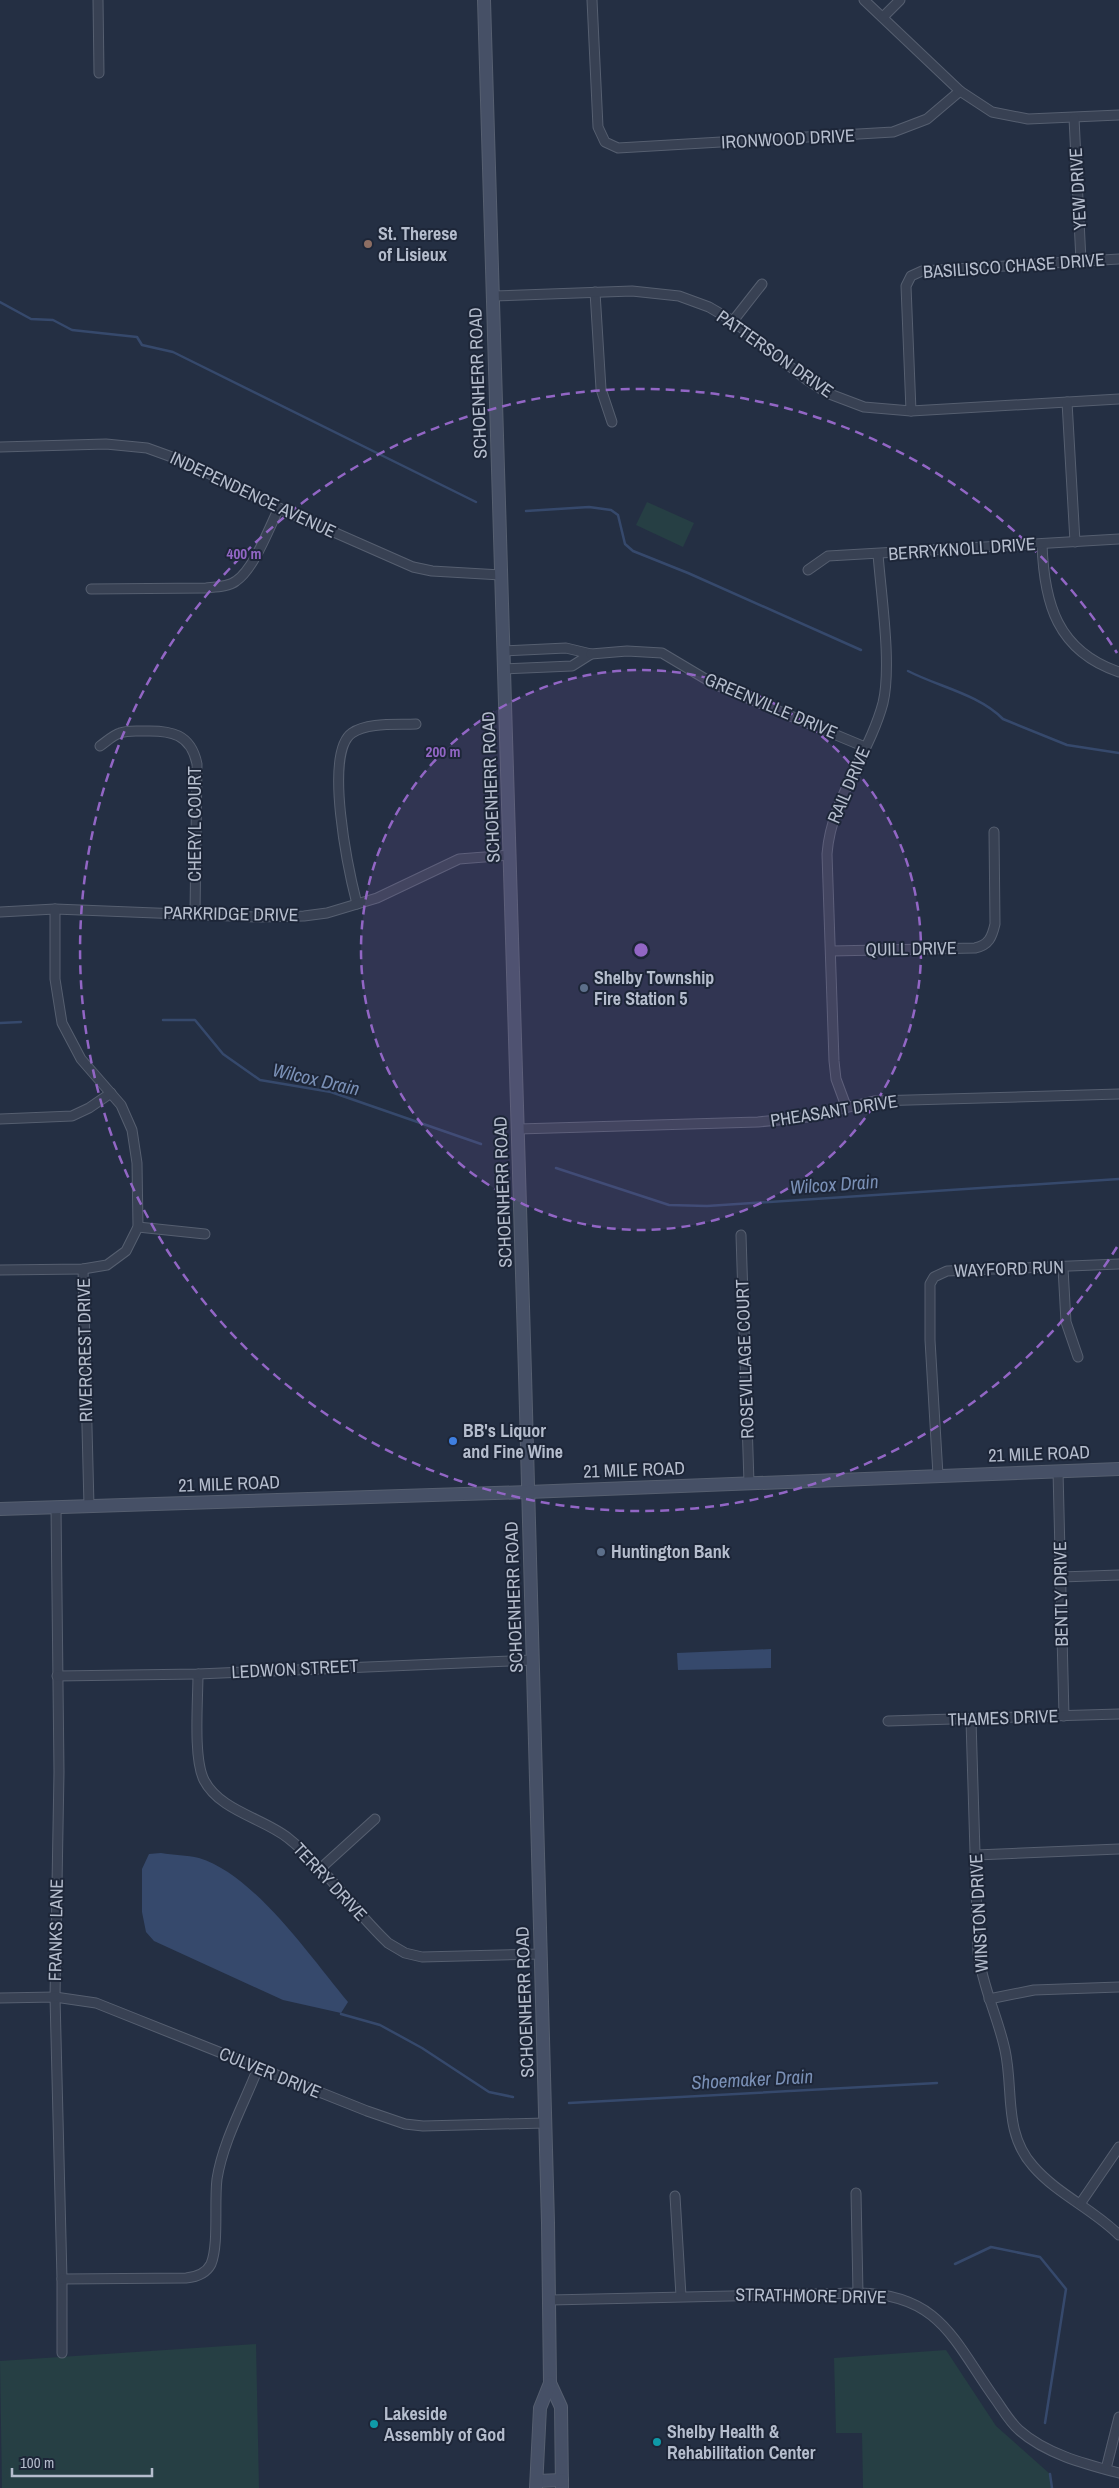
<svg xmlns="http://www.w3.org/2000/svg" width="1119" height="2488" font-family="'Archivo Narrow',sans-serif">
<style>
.green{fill:#263f44}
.water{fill:#36496c}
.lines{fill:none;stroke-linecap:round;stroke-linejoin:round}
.stream{stroke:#36496c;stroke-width:2.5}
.street-casing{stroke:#565f70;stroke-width:11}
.secondary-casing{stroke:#565f70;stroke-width:14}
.street{stroke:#384153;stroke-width:9}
.secondary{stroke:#465066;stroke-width:12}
.ring{fill:none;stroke:#9266c5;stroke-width:2.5;stroke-dasharray:9 6}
.education-dot{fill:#8d6e63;stroke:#1d2638;stroke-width:2}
.service-dot{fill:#5c6f8a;stroke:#1d2638;stroke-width:2}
.shop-dot{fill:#3f7fe0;stroke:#1d2638;stroke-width:2}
.culture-dot{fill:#0f9aa8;stroke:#1d2638;stroke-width:2}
.labels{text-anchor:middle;stroke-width:4;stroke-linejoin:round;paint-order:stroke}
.street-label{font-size:18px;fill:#b5bdcd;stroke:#1d2638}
.poi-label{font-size:18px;font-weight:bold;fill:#b5bdcd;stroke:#1d2638;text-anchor:start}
.water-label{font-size:19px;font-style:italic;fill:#7a90b6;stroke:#1d2638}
.centre{fill:#9266c5;stroke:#1d2638;stroke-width:2.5}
.ring-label{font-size:15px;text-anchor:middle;font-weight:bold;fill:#9266c5;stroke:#1d2638;stroke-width:4;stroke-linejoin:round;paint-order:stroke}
</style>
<rect width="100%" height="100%" fill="#242f43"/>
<g class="green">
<path d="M647,502l47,21 -11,24 -47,-22z"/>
<path d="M256,2344l3,144h-257l-2,-127z"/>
<path d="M946,2350l50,76 54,48 2,14h-189l-1,-55h-26l-2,-75z"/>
</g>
<g class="water">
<path d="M771,1649v19l-93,2 -1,-17z"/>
<path d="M161,1853c12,2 26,2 38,5 56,17 112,100 149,144l-7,11 -58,-13 -129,-59 -8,-9 -4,-20v-43l7,-15z"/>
</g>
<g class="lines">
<g class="stream">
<path d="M0,302l31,17 22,1 19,10 65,7 5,8 31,7 303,150"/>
<path d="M526,511l63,-4 22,3 7,5 7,29 8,7 55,22 173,77"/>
<path d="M908,671c31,16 70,23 95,48l64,26 52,8"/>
<path d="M163,1020h32l28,34 37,26 71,12 150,52"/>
<path d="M0,1023l21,-1"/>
<path d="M556,1168l113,37 38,1 412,-27"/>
<path d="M341,2014l39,11 42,23 67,44 24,5"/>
<path d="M569,2103l368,-20"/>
<path d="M955,2264l36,-17 49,10 26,32 -21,134"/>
<path d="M1050,2474l2,14"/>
</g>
<defs>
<g id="street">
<path d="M98,0l1,73"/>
<path d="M592,0l6,127 7,15 13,6 275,-16 34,-13 33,-28"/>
<path d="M864,0l96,91 32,21 36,7 91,-4"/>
<path d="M883,17l17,-17"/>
<path d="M1074,118l7,143"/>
<path d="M595,292l6,97 11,33"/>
<path d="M493,296l139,-5 47,5 30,11 24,14 74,59 20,13 37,14 47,4 208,-12"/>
<path d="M733,321l29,-37"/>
<path d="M1067,402l8,140"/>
<path d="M911,411l-5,-125 5,-10 11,-5 197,-12"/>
<path d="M0,447l106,-3 41,4 36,13 96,47 134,59 19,4 69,4"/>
<path d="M1042,544c2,59 15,107 77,128"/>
<path d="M808,570l20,-14 291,-17"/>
<path d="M91,589l115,-1c10,-1 22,-1 30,-7 18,-12 33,-53 43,-73"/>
<path d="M504,651l62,-3 25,6 -19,12 -67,3"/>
<path d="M591,654l36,-3 35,2 52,31 151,63"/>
<path d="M100,746c6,-4 13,-11 20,-13 7,-3 16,-2 24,-2 27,-1 47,3 53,33l-2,149"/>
<path d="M357,904c-8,-31 -34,-151 -5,-171 16,-11 45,-8 64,-9"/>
<path d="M0,912l55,-3 204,8 45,-1 23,-3 50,-15 82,-39 51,-4"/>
<path d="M831,951l144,-3c14,-3 17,-11 20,-24l-1,-92"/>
<path d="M846,1106l-10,-27 -2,-18 -7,-207c4,-55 42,-99 56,-151 9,-38 -2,-108 -5,-149"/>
<path d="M0,1119l72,-3 17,-8 22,-15"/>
<path d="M518,1129l240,-7 50,-5 66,-16 245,-7"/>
<path d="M138,1227l67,7"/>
<path d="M741,1235l8,248"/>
<path d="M1063,1268l3,54 12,35"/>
<path d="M83,1269l6,237"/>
<path d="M0,1270l83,-1 24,-4 19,-14 12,-24 -1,-64 -5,-33 -11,-25 -40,-46 -19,-36 -7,-44v-70"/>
<path d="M1058,1471l6,245"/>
<path d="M938,1475l-8,-135v-56l4,-7 13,-6 172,-7"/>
<path d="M56,1507l3,265 -4,225 7,282v74"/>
<path d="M1061,1577l58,-2"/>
<path d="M198,1674c0,27 -5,84 6,106 16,31 59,38 84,58 38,30 65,72 100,105l17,10 17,4 119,-3"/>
<path d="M57,1676l141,-2 335,-14"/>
<path d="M971,1720l7,232c4,34 20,65 27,98 9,41 -2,82 28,116 24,28 60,43 86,69"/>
<path d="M888,1721l231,-7"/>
<path d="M976,1855l143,-6"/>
<path d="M321,1868l54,-49"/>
<path d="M0,1998l55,-1 41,6 271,108 38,13 18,2 122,-3"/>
<path d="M989,1999l45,-9 85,-3"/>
<path d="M856,2193l2,100"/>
<path d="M675,2196l6,100"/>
<path d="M1080,2204l39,-57"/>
<path d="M62,2279l124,-1c10,-1 20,-4 25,-14 8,-20 3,-61 6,-85 6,-38 27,-75 41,-111"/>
<path d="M550,2300l308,-7c83,1 96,49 138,107 7,10 14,22 23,30 27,24 66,34 100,43"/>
<path d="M1106,2469l13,-52"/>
</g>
<g id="secondary">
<path d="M484,0l41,1374 23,849 2,160 11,24 1,81"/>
<path d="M0,1509l528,-17 591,-23"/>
<path d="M537,2481l25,-1"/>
<path d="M536,2488l4,-80 10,-25"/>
</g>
</defs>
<use href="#street" class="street-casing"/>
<use href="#secondary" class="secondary-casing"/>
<use href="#street" class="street"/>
<use href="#secondary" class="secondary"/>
</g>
<circle cx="641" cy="950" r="280" fill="#9266c5" fill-opacity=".12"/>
<g class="ring">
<circle cx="641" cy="950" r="280"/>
<path d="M1117 1247A561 561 0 1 1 1117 653"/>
</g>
<circle class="education-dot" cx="368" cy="244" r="5"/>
<g class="service-dot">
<circle cx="584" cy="988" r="5"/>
<circle cx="601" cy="1552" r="5"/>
</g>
<circle class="shop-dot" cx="453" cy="1441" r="5"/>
<g class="culture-dot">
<circle cx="374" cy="2424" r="5"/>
<circle cx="657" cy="2442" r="5"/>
</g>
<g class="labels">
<g class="street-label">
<text transform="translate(788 139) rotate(-3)" y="6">IRONWOOD DRIVE</text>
<text transform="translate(1078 189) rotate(-93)" y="6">YEW DRIVE</text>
<text transform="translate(1014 266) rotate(-4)" y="6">BASILISCO CHASE DRIVE</text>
<text transform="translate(775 354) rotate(35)" y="6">PATTERSON DRIVE</text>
<text transform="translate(478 383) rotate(-92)" y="6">SCHOENHERR ROAD</text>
<text transform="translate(253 495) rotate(25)" y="6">INDEPENDENCE AVENUE</text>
<text transform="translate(962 549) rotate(-4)" y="6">BERRYKNOLL DRIVE</text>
<text transform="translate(771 706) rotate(23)" y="6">GREENVILLE DRIVE</text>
<text transform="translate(849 785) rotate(-67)" y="6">RAIL DRIVE</text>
<text transform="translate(491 787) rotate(-92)" y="6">SCHOENHERR ROAD</text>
<text transform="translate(195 824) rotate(-90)" y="6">CHERYL COURT</text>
<text transform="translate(231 914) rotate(1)" y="6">PARKRIDGE DRIVE</text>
<text transform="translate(911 949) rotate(-1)" y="6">QUILL DRIVE</text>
<text transform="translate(834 1111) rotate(-9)" y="6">PHEASANT DRIVE</text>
<text transform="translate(503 1192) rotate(-92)" y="6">SCHOENHERR ROAD</text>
<text transform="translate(1009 1269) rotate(-2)" y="6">WAYFORD RUN</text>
<text transform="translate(85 1350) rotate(-91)" y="6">RIVERCREST DRIVE</text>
<text transform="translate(745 1359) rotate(-92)" y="6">ROSEVILLAGE COURT</text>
<text transform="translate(1039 1454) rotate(-2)" y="6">21 MILE ROAD</text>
<text transform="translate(634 1470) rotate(-2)" y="6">21 MILE ROAD</text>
<text transform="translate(229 1484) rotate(-2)" y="6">21 MILE ROAD</text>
<text transform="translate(1061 1594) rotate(-91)" y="6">BENTLY DRIVE</text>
<text transform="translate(514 1597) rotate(-92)" y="6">SCHOENHERR ROAD</text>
<text transform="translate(295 1669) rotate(-3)" y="6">LEDWON STREET</text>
<text transform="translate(1003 1718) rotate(-2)" y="6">THAMES DRIVE</text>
<text transform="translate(330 1882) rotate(47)" y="6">TERRY DRIVE</text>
<text transform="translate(979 1913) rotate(-93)" y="6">WINSTON DRIVE</text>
<text transform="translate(56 1930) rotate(-89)" y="6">FRANKS LANE</text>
<text transform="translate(525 2002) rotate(-92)" y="6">SCHOENHERR ROAD</text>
<text transform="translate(270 2073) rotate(22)" y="6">CULVER DRIVE</text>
<text transform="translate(811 2296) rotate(1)" y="6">STRATHMORE DRIVE</text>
</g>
<g class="poi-label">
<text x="378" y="240">St. Therese<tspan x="378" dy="21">of Lisieux</tspan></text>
<text x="594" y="984">Shelby Township<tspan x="594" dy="21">Fire Station 5</tspan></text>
<text x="463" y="1437">BB's Liquor<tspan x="463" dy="21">and Fine Wine</tspan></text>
<text x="611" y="1558">Huntington Bank</text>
<text x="384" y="2420">Lakeside<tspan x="384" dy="21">Assembly of God</tspan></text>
<text x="667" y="2438">Shelby Health &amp;<tspan x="667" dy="21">Rehabilitation Center</tspan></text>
</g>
<g class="water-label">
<text transform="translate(316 1079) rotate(13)" y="7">Wilcox Drain</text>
<text transform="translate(834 1184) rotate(-4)" y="7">Wilcox Drain</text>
<text transform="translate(752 2079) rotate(-3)" y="7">Shoemaker Drain</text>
</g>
</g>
<circle cx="641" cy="950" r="8" class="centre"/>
<g class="ring-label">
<text x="244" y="559">400 m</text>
<text x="443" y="757">200 m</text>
</g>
<path d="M12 2468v8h140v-8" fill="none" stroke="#b5bdcd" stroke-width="2.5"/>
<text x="20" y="2468" font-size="15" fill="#b5bdcd" stroke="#1d2638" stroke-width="4" paint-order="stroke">100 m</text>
</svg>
